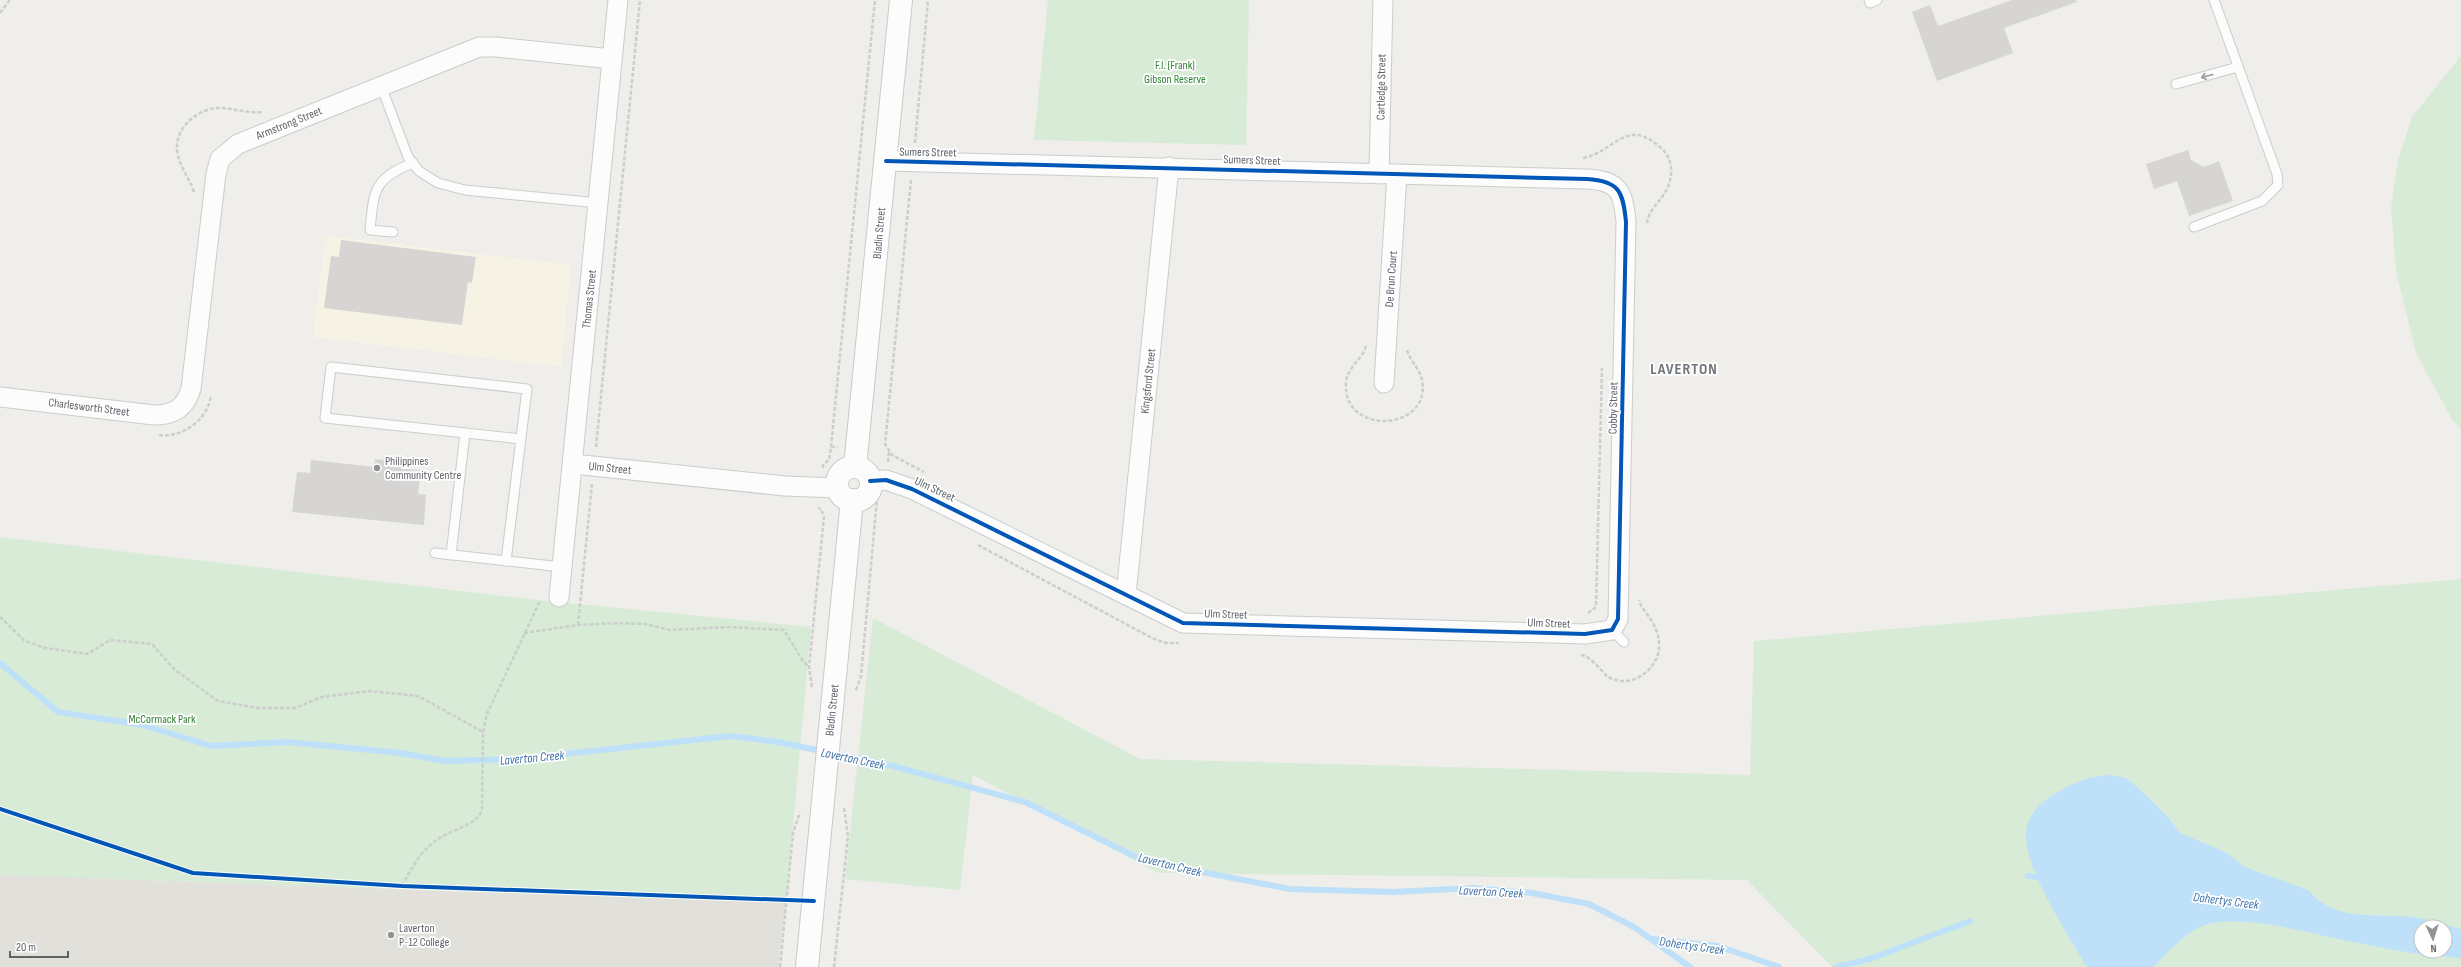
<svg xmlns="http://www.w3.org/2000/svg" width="2461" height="967" font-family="'Sofia Sans Condensed',sans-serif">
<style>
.commercial{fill:#f7f3e4}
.education{fill:#e2e0da}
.green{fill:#d8ebd6;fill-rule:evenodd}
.water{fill:#bfe0f9;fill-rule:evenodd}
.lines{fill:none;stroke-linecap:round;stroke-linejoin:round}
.stream{stroke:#bfe0f9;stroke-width:6}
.building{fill:#d6d5d3}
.lane-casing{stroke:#cbcccc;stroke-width:11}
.street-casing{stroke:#cbcccc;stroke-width:21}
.secondary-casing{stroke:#cacacb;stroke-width:24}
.path{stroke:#cacfcc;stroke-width:2.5;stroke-dasharray:4 2;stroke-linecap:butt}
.lane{stroke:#fdfcfc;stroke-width:9}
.street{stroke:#fdfcfc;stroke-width:19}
.secondary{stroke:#fdfcfc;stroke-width:22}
.cycleway-casing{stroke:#fff;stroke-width:6}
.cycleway{stroke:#0057b8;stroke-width:4}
.oneway{stroke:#96999c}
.poi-dot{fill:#919496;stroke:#fff;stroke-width:1.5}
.labels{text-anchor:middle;stroke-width:3.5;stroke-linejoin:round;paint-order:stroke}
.park-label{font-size:12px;fill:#348238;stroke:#fff}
.street-label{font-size:12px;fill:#5f6368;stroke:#fff}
.poi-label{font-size:12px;fill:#5f6368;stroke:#fff;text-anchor:start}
.water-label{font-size:13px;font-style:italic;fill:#4174aa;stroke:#fff}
.district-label{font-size:16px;font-weight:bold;letter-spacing:1px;fill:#70757a;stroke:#fff}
</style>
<rect width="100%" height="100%" fill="#efeeea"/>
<path class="commercial" d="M326,236l245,29 -10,102 -248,-30z"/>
<path class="education" d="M0,875l786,28 -8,64h-778z"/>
<g class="green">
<path d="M1048,0h201l-3,145 -212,-5z"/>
<path d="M2461,56v373l-9,-10 -36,-66 -20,-82 -5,-64 7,-47 14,-43z"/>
<path d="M0,537l538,63 273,27 -25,276 -786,-28z"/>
<path d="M2461,579v388h-629l-85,-87 -588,-7 -186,-98 -13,115 -115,-11 28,-261 267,141 610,16 4,-134zM2421,927h24v24h-24z"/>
</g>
<path class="water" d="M2112,775l14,3 17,14 25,25 12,16 45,19 20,15 63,23c28,33 67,23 105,27 16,2 33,8 48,12v29c-34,-2 -69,-8 -103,-15 -40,-7 -115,-31 -153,-18 -20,7 -37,28 -52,42h-66c-19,-32 -65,-101 -61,-137 2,-15 15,-28 27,-35 20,-13 36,-19 59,-20zM2421,927h24v24h-24z"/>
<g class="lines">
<g class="stream">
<path d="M0,663l58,49 85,13 68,21 77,-4 112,11 44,8 74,-2 213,-23 47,6 115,24 132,36 115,57 51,11 99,19 103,3 80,-4 59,5 57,11 45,23 56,40"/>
<path d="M2028,876l17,2"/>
<path d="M1652,939l66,7 61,21"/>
<path d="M1836,967l34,-8 100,-38"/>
</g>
</g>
<g class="building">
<path d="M2012,0h64l1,2 -73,26 9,25 -76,28 -25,-69 18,-7 8,21z"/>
<path d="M2188,150l3,10 13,7 15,-6 14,40 -44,15 -12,-35 -23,8 -8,-25z"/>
<path d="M341,240l135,17 -4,26 -4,-1 -6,43 -138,-17 7,-52 8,1z"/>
<path d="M375,459l29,3 -1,7 18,1 -3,24 8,1 -2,30 -132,-13 5,-40 13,1 1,-13 63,7z"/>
</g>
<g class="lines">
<defs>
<g id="lane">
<path d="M1869,0l1,3 7,-3"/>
<path d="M2176,84l62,-17"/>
<path d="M381,86l27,71 11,14 19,12 27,7 134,13"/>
<path d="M2194,227l68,-26 16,-16 -1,-11 -63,-174"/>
<path d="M393,232l-23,-2c4,-40 3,-51 43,-67"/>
<path d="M435,553l127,14"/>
<path d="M451,555l14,-122"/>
<path d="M506,561l21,-172 -196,-22 -6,51 196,21"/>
<path d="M1612,630l12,12"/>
</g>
<g id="street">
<path d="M1379,174l4,-174"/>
<path d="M1384,383l13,-208"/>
<path d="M0,397l154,18c20,0 31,-7 37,-26l25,-215 4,-15 18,-15 241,-97h17l116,12"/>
<path d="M573,464l212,22 52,2"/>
<path d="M870,481l16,-1 26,9 271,134 402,11 27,-4 6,-11 8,-397c-3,-31 -7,-41 -39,-43l-701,-18"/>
<path d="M1126,595l43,-428"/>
<path d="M559,597l59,-597"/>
</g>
<g id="secondary">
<path d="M855,467l46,-467"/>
<circle cx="854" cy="484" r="17"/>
<path d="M807,967l45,-467"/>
</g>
</defs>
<use href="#lane" class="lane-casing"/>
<use href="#street" class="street-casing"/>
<use href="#secondary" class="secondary-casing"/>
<g class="path">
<path d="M0,13l10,-13"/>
<path d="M915,143l13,-143"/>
<path d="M1583,158c32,-6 43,-42 78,-10 11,9 12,24 8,36 -5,16 -20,23 -22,39"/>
<path d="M911,180l-26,264 7,11 32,17"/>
<path d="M194,192c-4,-13 -13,-23 -16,-37 -6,-23 15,-44 38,-47 15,-1 30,6 46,4"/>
<path d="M1366,346c-4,14 -19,21 -20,37 -4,53 86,49 76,-3 -2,-11 -12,-19 -15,-30"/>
<path d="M159,435c23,3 49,-15 52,-40"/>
<path d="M596,447l44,-447"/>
<path d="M831,447l44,-447"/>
<path d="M888,462l1,-11"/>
<path d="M823,468v-3l6,-5 2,-13h7"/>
<path d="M978,545l174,93 14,5h13"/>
<path d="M1588,613l8,-6 6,-239"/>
<path d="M0,617l25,24 20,7 43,6 22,-14 42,4 22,25 44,32 40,7h37l27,-11 48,-6 48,5 65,36"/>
<path d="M578,625l14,-141"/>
<path d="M524,633l54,-8 41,-2 26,1 25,6 59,-3 55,3 19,31 6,6"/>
<path d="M1581,655c10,1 19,15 26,21 9,6 22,7 32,1 22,-13 26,-35 12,-57 -4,-7 -10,-12 -12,-20"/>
<path d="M812,687l-3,-20 15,-150 -3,-8 -3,-1"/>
<path d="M856,690l5,-14 16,-177"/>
<path d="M402,886c10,-18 18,-35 36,-47 13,-9 35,-12 44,-28l1,-79 4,-18 53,-113"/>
<path d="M780,967l13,-134 7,-21"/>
<path d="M834,967l14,-131 -4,-28"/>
</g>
<use href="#lane" class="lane"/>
<use href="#street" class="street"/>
<use href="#secondary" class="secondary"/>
<defs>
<g id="cycleway">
<path d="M870,481l16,-1 26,9 271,134 402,11 27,-4 6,-11 8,-397c-3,-31 -7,-41 -39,-43l-701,-18"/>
<path d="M0,809l193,64 209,13 412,15"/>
</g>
</defs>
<use href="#cycleway" class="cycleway-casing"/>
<use href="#cycleway" class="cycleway"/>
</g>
<defs><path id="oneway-shaft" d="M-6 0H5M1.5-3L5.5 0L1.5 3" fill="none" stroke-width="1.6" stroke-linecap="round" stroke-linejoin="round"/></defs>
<use class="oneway" href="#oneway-shaft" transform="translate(2207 76) rotate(165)"/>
<g class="poi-dot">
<circle cx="377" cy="468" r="4"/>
<circle cx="391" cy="935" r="4"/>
</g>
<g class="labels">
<g class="park-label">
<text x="1175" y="69">F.I. (Frank)<tspan x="1175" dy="14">Gibson Reserve</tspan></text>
<text x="162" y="723">McCormack Park</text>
</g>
<g class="street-label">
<text transform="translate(1381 87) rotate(-89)" y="4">Cartledge Street</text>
<text transform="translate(289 123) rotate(-22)" y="4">Armstrong Street</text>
<text transform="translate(928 152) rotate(1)" y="4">Sumers Street</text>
<text transform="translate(1252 160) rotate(2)" y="4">Sumers Street</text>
<text transform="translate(879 233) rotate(-85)" y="4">Bladin Street</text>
<text transform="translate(1391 279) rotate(-86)" y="4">De Brun Court</text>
<text transform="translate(589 299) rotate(-84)" y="4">Thomas Street</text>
<text transform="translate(1148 381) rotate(-84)" y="4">Kingsford Street</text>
<text transform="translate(89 407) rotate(7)" y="4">Charlesworth Street</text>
<text transform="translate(1613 408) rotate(-89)" y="4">Cobby Street</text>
<text transform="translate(610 468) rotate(6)" y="4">Ulm Street</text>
<text transform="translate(935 489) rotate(25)" y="4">Ulm Street</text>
<text transform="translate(1226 614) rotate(2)" y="4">Ulm Street</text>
<text transform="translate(1549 623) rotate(2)" y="4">Ulm Street</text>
<text transform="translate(832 710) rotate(-84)" y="4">Bladin Street</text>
</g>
<g class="poi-label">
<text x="385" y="465">Philippines<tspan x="385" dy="14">Community Centre</tspan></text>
<text x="399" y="932">Laverton<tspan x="399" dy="14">P-12 College</tspan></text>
</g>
<g class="water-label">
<text transform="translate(532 757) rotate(-5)" y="5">Laverton Creek</text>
<text transform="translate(853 758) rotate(12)" y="5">Laverton Creek</text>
<text transform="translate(1170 864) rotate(14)" y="5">Laverton Creek</text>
<text transform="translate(1491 891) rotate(3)" y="5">Laverton Creek</text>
<text transform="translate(2226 900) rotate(7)" y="5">Dohertys Creek</text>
<text transform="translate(1692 945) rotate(8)" y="5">Dohertys Creek</text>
</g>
<g class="district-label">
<text x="1684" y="374">LAVERTON</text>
</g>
</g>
<g transform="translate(2433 939) rotate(176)"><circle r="19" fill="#ffffff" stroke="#bfc1c3"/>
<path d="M0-3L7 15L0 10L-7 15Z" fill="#919496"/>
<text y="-6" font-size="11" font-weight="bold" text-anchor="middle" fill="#5f6368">N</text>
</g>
<path d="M10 951v6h58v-6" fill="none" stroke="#5f6368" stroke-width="2"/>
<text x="16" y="951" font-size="12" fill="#5f6368" stroke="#ffffff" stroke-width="3" paint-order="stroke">20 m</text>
</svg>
